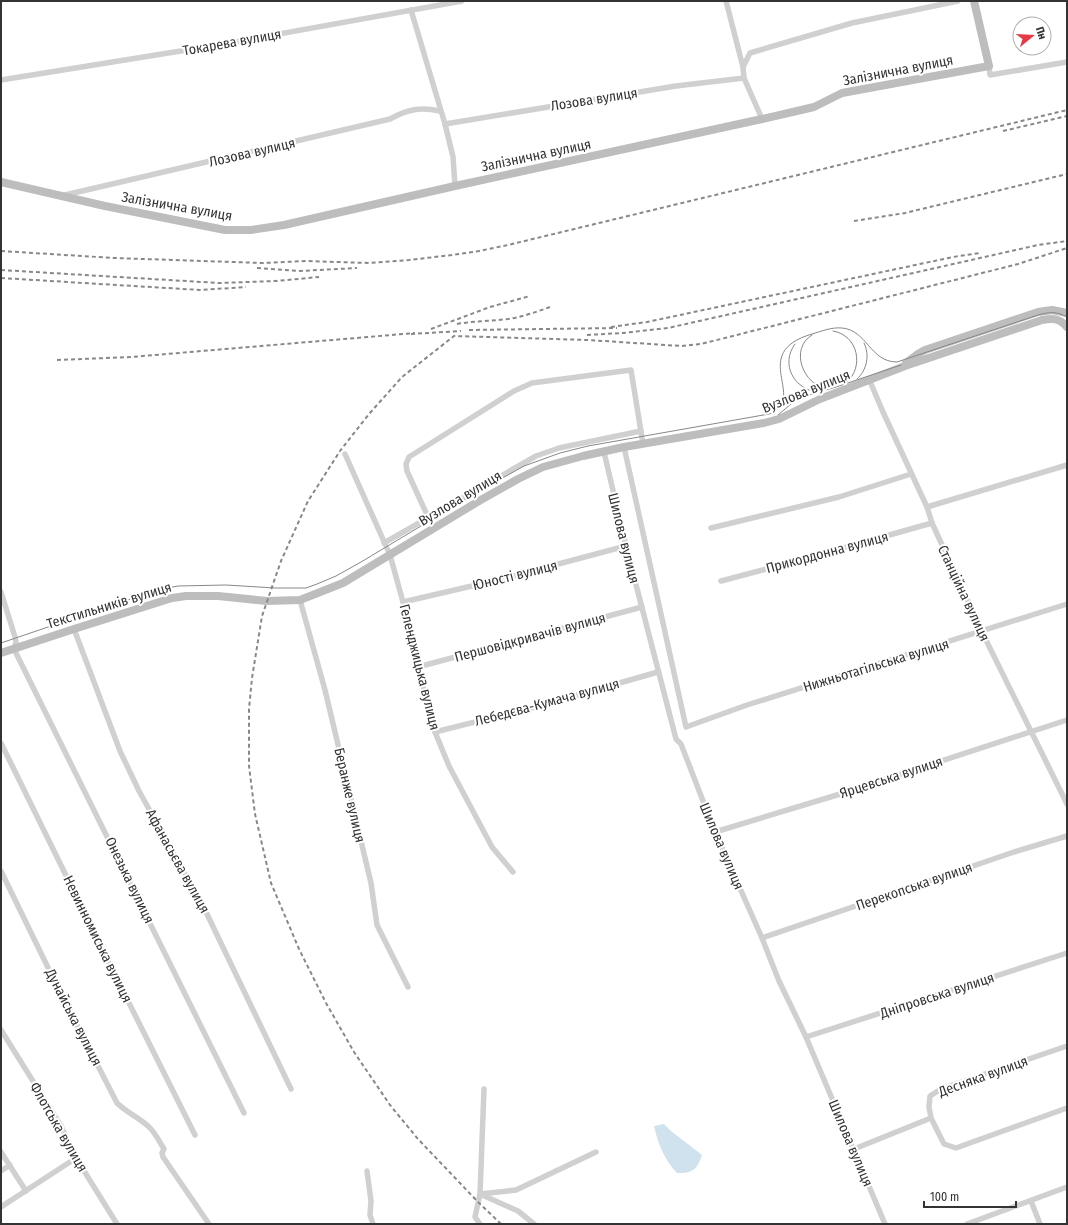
<svg xmlns="http://www.w3.org/2000/svg" width="1068" height="1225" font-family="'Fira Sans Condensed',sans-serif">
<style>
.water{fill:#cfe2ee}
.lines{fill:none;stroke-linecap:round;stroke-linejoin:round}
.street{stroke:#d0d0d0;stroke-width:5.5}
.secondary{stroke:#bdbdbd;stroke-width:8}
.tram{stroke:#888;stroke-width:1}
.rail{stroke:#888;stroke-width:2;stroke-dasharray:4 3;stroke-linecap:butt}
.labels{text-anchor:middle;stroke-width:4;stroke-linejoin:round;paint-order:stroke}
.street-label{font-size:14px;fill:#333;stroke:#fff}
</style>
<rect width="100%" height="100%" fill="#fff"/>
<path class="water" d="M664,1124l7,7 31,24c-5,14 -9,19 -25,18 -13,-14 -19,-29 -23,-47z"/>
<g class="lines">
<g class="street">
<path d="M726,1l17,66 1,11 18,41"/>
<path d="M411,10l34,114 8,33 2,29"/>
<path d="M989,66l1,9 77,-13"/>
<path d="M743,67l7,-14 102,-30 106,-22"/>
<path d="M1,80l223,-36 238,-43"/>
<path d="M445,124l231,-38 68,-8"/>
<path d="M65,195l325,-76c18,-10 30,-12 50,-8"/>
<path d="M869,379l14,33 44,95 5,16 50,109 85,172"/>
<path d="M624,447l62,280 61,-22 320,-101"/>
<path d="M604,452l22,94 50,193 5,5 34,88 47,106 17,43 27,56 79,187"/>
<path d="M345,454l45,101 13,47 15,65 17,65 14,34 43,81 21,25"/>
<path d="M927,507l140,-42"/>
<path d="M428,517l-21,-46 -1,-7 3,-7 105,-66 18,-8 99,-13 12,74"/>
<path d="M711,528l128,-31 72,-23"/>
<path d="M384,543l152,-87 23,-8 82,-17"/>
<path d="M721,581l90,-24 121,-34"/>
<path d="M1,592l14,45 1,5 -2,7 230,464"/>
<path d="M300,600l25,90 46,193 6,42 31,62"/>
<path d="M403,602l99,-23 124,-33"/>
<path d="M74,629l46,122 19,40 67,121 85,177"/>
<path d="M418,667l224,-60"/>
<path d="M435,732l100,-25 123,-35"/>
<path d="M1,743l106,216 88,176"/>
<path d="M715,832l122,-37 230,-75"/>
<path d="M1,871l54,111 62,121c9,9 21,14 31,23 7,6 11,15 16,23l-2,4 1,4 46,67"/>
<path d="M762,938l252,-86 53,-16"/>
<path d="M1,1030l60,96 15,32 41,66"/>
<path d="M806,1037l261,-84"/>
<path d="M484,1089l-4,105 36,-4 80,-38"/>
<path d="M931,1118l13,26 12,4 111,-40"/>
<path d="M854,1149l77,-31 -2,-11 1,-11 11,-7 126,-43"/>
<path d="M1,1152l25,39"/>
<path d="M1,1171l9,-6"/>
<path d="M367,1171l4,30 -1,14 3,9"/>
<path d="M1031,1201l9,23"/>
<path d="M1,1207l75,-49"/>
<path d="M480,1224l-5,-7 5,-23 38,17 16,13"/>
<path d="M967,1224l100,-37"/>
</g>
<g class="secondary">
<path d="M1,182l104,24 120,24h26l33,-5 171,-39 307,-67 52,-12 28,-14 147,-27 -15,-65"/>
<path d="M906,363l12,-9 7,-4 113,-38 14,-2 15,3"/>
<path d="M1,653l73,-24 98,-31 14,-2h32l49,5 33,-1 43,-17 136,-82 39,-22 25,-12 40,-11 41,-9 140,-24 15,-4 41,-20 85,-33 137,-46c11,-2 17,-2 25,7"/>
</g>
<g class="tram">
<path d="M833,331c25,4 32,36 13,52"/>
<path d="M812,335c-23,14 -9,50 15,54"/>
<path d="M795,344c-15,20 -1,46 23,48"/>
<path d="M857,379c10,-9 13,-24 7,-36"/>
<path d="M778,415l19,-16 5,-2 34,-10 65,-22"/>
<path d="M1,643l156,-53 21,-4 48,-1 49,3h31l11,-4 19,-8 25,-14 120,-72 43,-24 36,-13 28,-7 181,-32c40,-15 -22,-61 43,-80 10,-3 20,-7 30,-6 25,2 28,34 55,34l141,-47c11,-3 19,-4 29,2"/>
</g>
<g class="rail">
<path d="M1003,131l64,-15"/>
<path d="M854,221l51,-8 162,-39"/>
<path d="M1,251l113,7 149,5 43,-2 63,2 40,-3 43,-5 27,-4 29,-6 559,-135"/>
<path d="M257,268l43,3 57,-3"/>
<path d="M1,270l218,13 57,-2 43,-4"/>
<path d="M1,278l199,12 46,-3"/>
<path d="M457,324c17,-3 34,-3 51,-5 14,-2 28,-7 42,-12"/>
<path d="M611,327l36,-5 306,-65 27,-4"/>
<path d="M431,329l59,-22 40,-11"/>
<path d="M469,330l148,-2"/>
<path d="M411,334l50,-3"/>
<path d="M587,335l36,-2 45,-5 370,-83 29,-4"/>
<path d="M57,360l74,-3 284,-24"/>
<path d="M501,1224l-23,-22 -60,-63 -28,-34 -36,-53 -28,-49 -27,-54 -28,-66 -16,-69 -6,-48v-57l3,-31 10,-62 19,-55 27,-60 32,-50 29,-37 33,-37 52,-41 134,4 93,6 20,-2 317,-80 49,-16"/>
</g>
</g>
<g class="labels">
<g class="street-label">
<text transform="translate(232 42) rotate(-10)" y="5">Токарева вулиця</text>
<text transform="translate(898 70) rotate(-11)" y="5">Залізнична вулиця</text>
<text transform="translate(594 99) rotate(-9)" y="5">Лозова вулиця</text>
<text transform="translate(252 152) rotate(-13)" y="5">Лозова вулиця</text>
<text transform="translate(536 155) rotate(-12)" y="5">Залізнична вулиця</text>
<text transform="translate(177 206) rotate(10)" y="5">Залізнична вулиця</text>
<text transform="translate(806 391) rotate(-22)" y="5">Вузлова вулиця</text>
<text transform="translate(460 498) rotate(-31)" y="5">Вузлова вулиця</text>
<text transform="translate(624 538) rotate(76)" y="5">Шилова вулиця</text>
<text transform="translate(827 552) rotate(-15)" y="5">Прикордонна вулиця</text>
<text transform="translate(515 575) rotate(-14)" y="5">Юності вулиця</text>
<text transform="translate(964 593) rotate(65)" y="5">Станційна вулиця</text>
<text transform="translate(109 605) rotate(-17)" y="5">Текстильників вулиця</text>
<text transform="translate(530 637) rotate(-15)" y="5">Першовідкривачів вулиця</text>
<text transform="translate(876 665) rotate(-17)" y="5">Нижньотагільська вулиця</text>
<text transform="translate(420 667) rotate(76)" y="5">Геленджицька вулиця</text>
<text transform="translate(547 702) rotate(-15)" y="5">Лебедєва-Кумача вулиця</text>
<text transform="translate(891 777) rotate(-18)" y="5">Ярцевська вулиця</text>
<text transform="translate(350 795) rotate(77)" y="5">Беранже вулиця</text>
<text transform="translate(722 846) rotate(67)" y="5">Шилова вулиця</text>
<text transform="translate(178 861) rotate(61)" y="5">Афанасьєва вулиця</text>
<text transform="translate(130 880) rotate(64)" y="5">Онезька вулиця</text>
<text transform="translate(914 886) rotate(-19)" y="5">Перекопська вулиця</text>
<text transform="translate(98 939) rotate(64)" y="5">Невинномиська вулиця</text>
<text transform="translate(937 995) rotate(-18)" y="5">Дніпровська вулиця</text>
<text transform="translate(74 1017) rotate(63)" y="5">Дунайська вулиця</text>
<text transform="translate(983 1076) rotate(-20)" y="5">Десняка вулиця</text>
<text transform="translate(59 1127) rotate(60)" y="5">Флотська вулиця</text>
<text transform="translate(851 1143) rotate(67)" y="5">Шилова вулиця</text>
</g>
</g>
<rect width="1068" height="1225" fill="none" stroke="#333333" stroke-width="4"/>
<g transform="translate(1032 36) rotate(72)"><circle r="19" fill="#ffffff" stroke="#adadad"/>
<path d="M0-3L7 15L0 10L-7 15Z" fill="#e63946"/>
<text y="-6" font-size="11" font-weight="bold" text-anchor="middle" fill="#333333">Пн</text>
</g>
<path d="M924 1201v6h92v-6" fill="none" stroke="#333333" stroke-width="2"/>
<text x="930" y="1201" font-size="12" fill="#333333" stroke="#ffffff" stroke-width="3" paint-order="stroke">100 m</text>
</svg>
